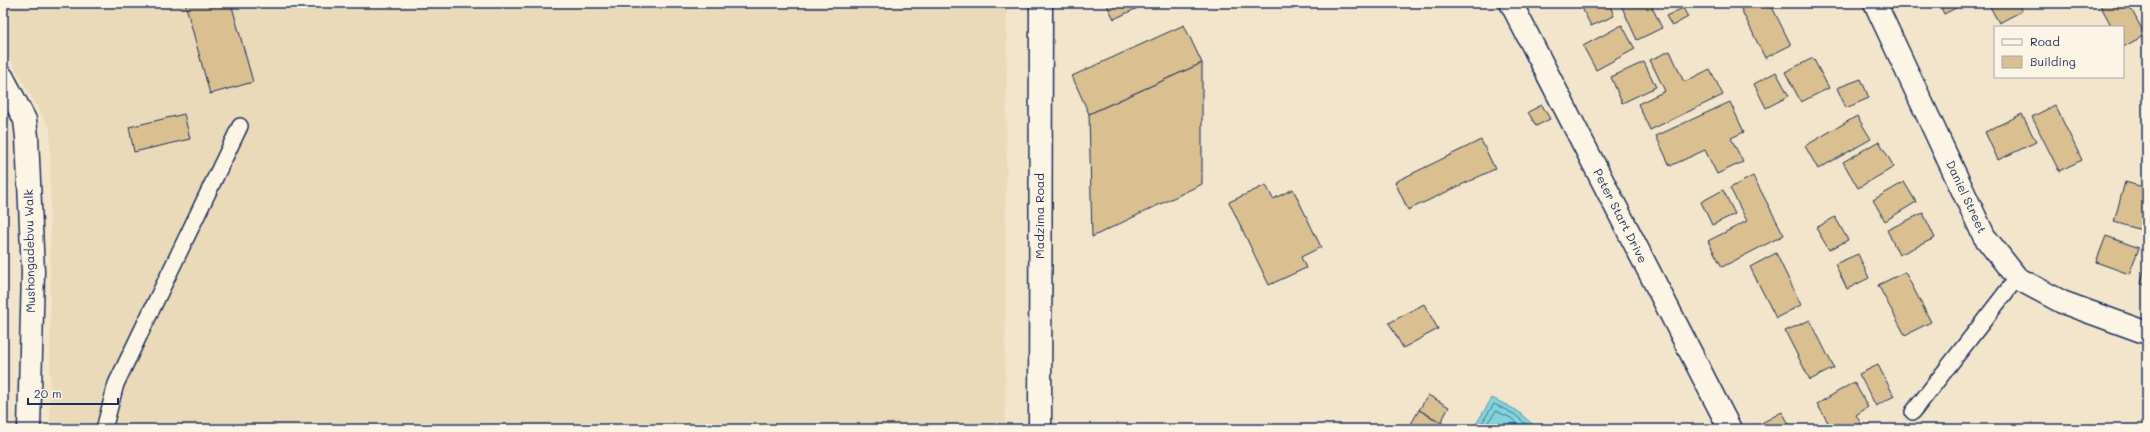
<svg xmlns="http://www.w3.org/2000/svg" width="2150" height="432" font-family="Mali,sans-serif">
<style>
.built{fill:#ebdaba}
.water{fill:#83d4da;stroke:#5992a8}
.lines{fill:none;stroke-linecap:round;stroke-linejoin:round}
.shore{stroke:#457190;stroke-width:1}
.building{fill:#dabf90;stroke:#1b2f5e}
.lane-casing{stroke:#1b2f5e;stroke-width:18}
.street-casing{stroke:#1b2f5e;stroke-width:25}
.lane{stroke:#fcf5e5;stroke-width:15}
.street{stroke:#fcf5e5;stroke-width:22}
.labels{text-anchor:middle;stroke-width:3.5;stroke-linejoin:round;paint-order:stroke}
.street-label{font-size:12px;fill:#1b2f5e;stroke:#fcf5e5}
</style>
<rect width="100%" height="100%" fill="#f2e5cc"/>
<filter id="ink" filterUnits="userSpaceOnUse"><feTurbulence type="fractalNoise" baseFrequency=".025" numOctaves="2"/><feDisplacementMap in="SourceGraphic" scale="8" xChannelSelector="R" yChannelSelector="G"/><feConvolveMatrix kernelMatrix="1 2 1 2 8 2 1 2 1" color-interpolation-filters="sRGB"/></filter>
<g filter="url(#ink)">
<path class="built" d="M3,3h1004l-2,426h-955v-300l-47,-82z"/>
<path class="water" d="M1492,398l24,12 22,19h-65z"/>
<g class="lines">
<g class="shore">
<path d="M1478,429l16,-25 20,10 18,15"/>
<path d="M1483,429l13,-18 15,7 13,11"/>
</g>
</g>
<g class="building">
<path d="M185,3h46l22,79 -43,12z"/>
<path d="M1106,3h42l-34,16z"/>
<path d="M1588,3h21l5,13 -23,10 -10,-20z"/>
<path d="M1620,3h30l12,25 -25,12z"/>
<path d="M1753,3h17l21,42 -26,13 -24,-49z"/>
<path d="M1939,3h27l-22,11z"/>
<path d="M1988,3h29l5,8 -23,12z"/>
<path d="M2099,3h29l17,32 -22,12v-20h-11z"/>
<path d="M1683,8l5,9 -16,9 -6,-10z"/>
<path d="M1184,25l18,38 -113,51 -17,-38z"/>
<path d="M1622,25l13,24 -39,21 -13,-24z"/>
<path d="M1670,51l14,31 26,-13 13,26 -73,35 -12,-26 27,-13 -15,-31z"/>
<path d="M1813,58l16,30 -28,14 -16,-30z"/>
<path d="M1644,62l12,25 -34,16 -11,-26z"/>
<path d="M1202,63v121l-110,53 -3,-123z"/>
<path d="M1776,72l13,24 -23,12 -12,-24z"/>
<path d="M1861,79l8,19 -23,10 -9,-20z"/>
<path d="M1730,102l14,30 -13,6 12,24 -26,12 -12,-24 -35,16 -14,-30z"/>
<path d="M1542,105l8,14 -14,7 -8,-14z"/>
<path d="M2055,105l27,55 -23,11 -27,-54z"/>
<path d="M184,114l6,25 -56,13 -5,-25z"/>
<path d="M2022,114l14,28 -38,18 -13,-28z"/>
<path d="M1857,116l14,23 -53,30 -13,-23z"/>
<path d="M1481,140l14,29 -87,41 -13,-28z"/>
<path d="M1879,141l15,26 -36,21 -15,-26z"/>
<path d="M1753,176l31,59 -62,32 -14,-26 39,-20 -17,-33z"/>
<path d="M1904,182l12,20 -31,19 -12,-21z"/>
<path d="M2125,182l22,6v34l-2,9 -31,-9z"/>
<path d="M1266,185l7,14 20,-10 28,58 -20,10 5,11 -37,17 -40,-83z"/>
<path d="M1723,190l12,24 -23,11 -11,-23z"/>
<path d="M1923,213l12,25 -36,17 -12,-25z"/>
<path d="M1835,217l13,23 -19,10 -13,-22z"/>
<path d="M2106,236l33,12 -10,26 -33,-12z"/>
<path d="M1776,253l25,52 -25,13 -26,-51z"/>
<path d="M1858,254l11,24 -22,11 -12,-25z"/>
<path d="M2147,256v29l-6,-1z"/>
<path d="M1905,272l26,50 -26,13 -27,-50z"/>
<path d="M1424,304l14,25 -35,19 -14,-25z"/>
<path d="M1810,320l24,48 -24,12 -25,-49z"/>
<path d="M1878,365l16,31 -18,10 -17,-32z"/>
<path d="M1854,382l14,25 -12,8 8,14h-32l-15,-25z"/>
<path d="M1428,395l21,12 -8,15 -22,-12z"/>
<path d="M1419,410l28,16 -2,3h-37z"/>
<path d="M1782,412l10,17h-35l-1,-3z"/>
<path d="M469,426l139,1v2h-139z"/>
<path d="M453,427v2h-252v-1z"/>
</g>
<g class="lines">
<defs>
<g id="lane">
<path d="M1913,412l104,-134"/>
<path d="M104,429l12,-45 124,-258"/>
</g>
<g id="street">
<path d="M1511,3l219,426"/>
<path d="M1875,3l109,233 33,42 45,24 85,31"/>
<path d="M3,78l22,42 2,17 6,135 -4,157"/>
<path d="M1040,429l1,-426"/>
</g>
</defs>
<use href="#lane" class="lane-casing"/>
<use href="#street" class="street-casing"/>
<use href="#lane" class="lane"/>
<use href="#street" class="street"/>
</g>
</g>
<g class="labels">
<g class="street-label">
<text transform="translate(1966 197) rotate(65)" y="4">Daniel Street</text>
<text transform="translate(1040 216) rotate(-90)" y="4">Madzima Road</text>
<text transform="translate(1620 216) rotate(63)" y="4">Peter Start Drive</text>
<text transform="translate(30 251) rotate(-91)" y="4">Mushongadebvu Walk</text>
</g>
</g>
<rect width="2150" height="432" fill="none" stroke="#fcf5e5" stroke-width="16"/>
<rect x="8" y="8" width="2134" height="416" fill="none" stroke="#1b2f5e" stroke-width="1.5" filter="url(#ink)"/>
<rect x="1994" y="26" width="130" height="52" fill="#fcf5e5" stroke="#a2a6af"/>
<rect x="2002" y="39" width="20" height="6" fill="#fcf5e5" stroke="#a2a6af"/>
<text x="2030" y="46" font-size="12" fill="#1b2f5e">Road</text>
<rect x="2002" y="56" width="20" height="12" fill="#dabf90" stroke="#a2a6af"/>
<text x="2030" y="66" font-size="12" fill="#1b2f5e">Building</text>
<path d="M28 398v6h90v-6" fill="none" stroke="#1b2f5e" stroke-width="2"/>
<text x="34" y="398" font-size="12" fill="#1b2f5e" stroke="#fcf5e5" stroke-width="3" paint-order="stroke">20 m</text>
</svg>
